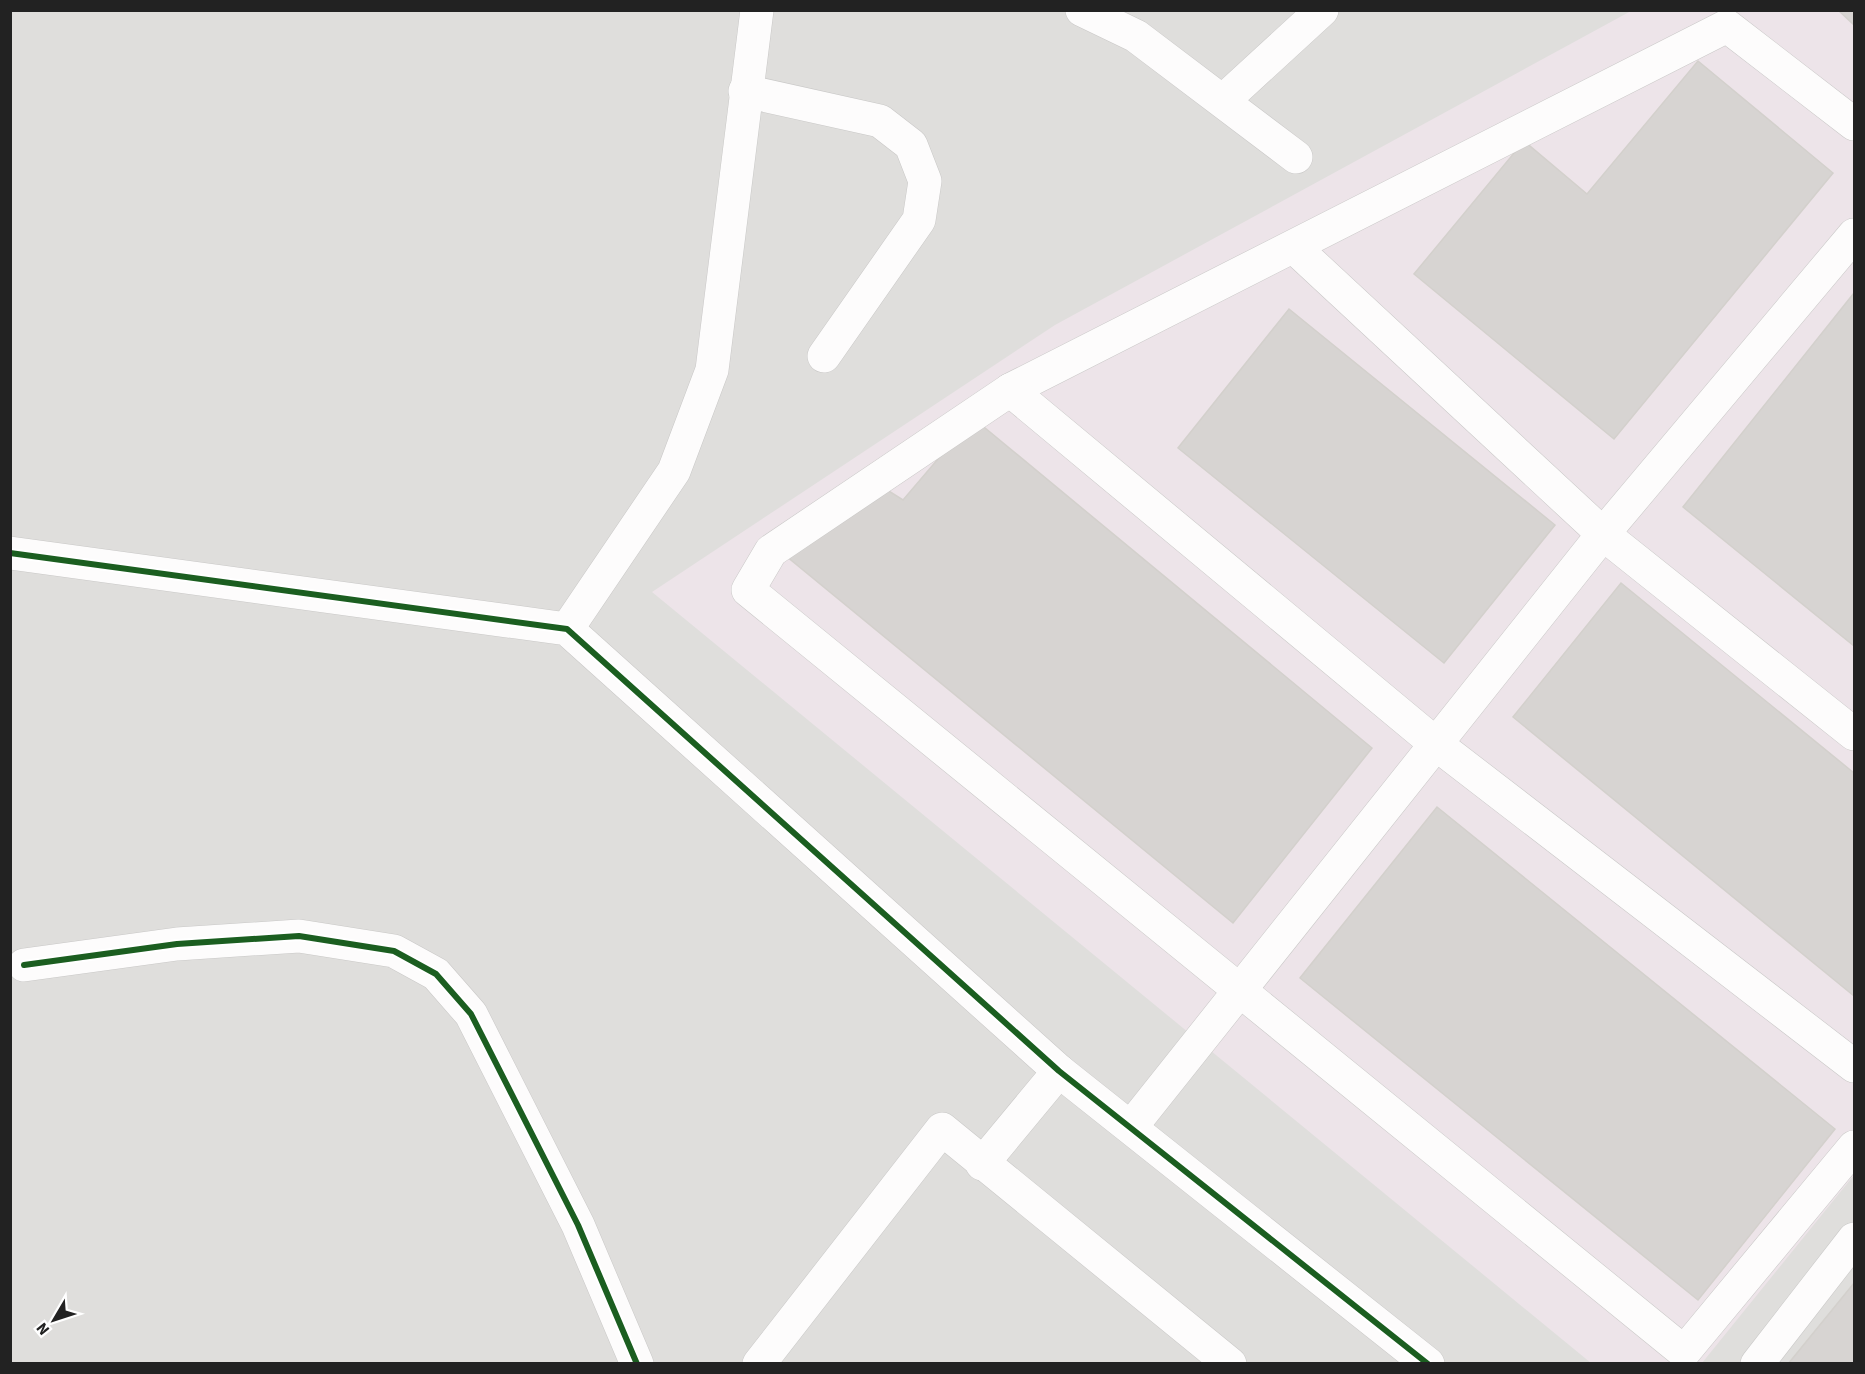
<svg xmlns="http://www.w3.org/2000/svg" width="1865" height="1374" font-family="'Source Sans 3',sans-serif">
<style>
.residential{fill:#dfdedc}
.industrial{fill:#ede4e9}
.building{fill:#d7d4d2;stroke:#d3d0cc;stroke-width:1.5}
.lines{fill:none;stroke-linecap:round;stroke-linejoin:round}
.minor-casing{stroke:#c9c8c7;stroke-width:34}
.minor{stroke:#fdfcfc;stroke-width:33}
.cycleway-casing{stroke:#fff;stroke-width:10}
.cycleway{stroke:#1b5e20;stroke-width:6}
</style>
<rect width="100%" height="100%" fill="#f0eeeb"/>
<rect class="residential" x="11" y="11" width="1843" height="1352"/>
<path class="industrial" d="M1631,11h223v1164l-152,188h-111l-939,-771 403,-267z"/>
<g class="building">
<path d="M1838,10h16v15z"/>
<path d="M1698,61l135,112 -219,266 -200,-165 110,-133 63,53z"/>
<path d="M1854,293v353l-171,-139z"/>
<path d="M1289,309l266,216 -111,138 -266,-215z"/>
<path d="M973,418l399,330 -139,175 -453,-372 96,-68 27,17z"/>
<path d="M1621,583l233,190v223l-341,-279z"/>
<path d="M1437,807l398,322 -137,171 -398,-322z"/>
<path d="M1854,1283v81h-66z"/>
</g>
<g class="lines">
<defs>
<g id="minor">
<path d="M1082,10l54,26 160,121"/>
<path d="M745,91l135,30 31,24 14,36 -6,39 -95,136"/>
<path d="M1224,100l98,-90"/>
<path d="M1854,124l-127,-98 -717,364 -239,161 -23,39 936,762 170,-205"/>
<path d="M1295,248l308,286 251,200"/>
<path d="M1010,390l426,354 418,322"/>
<path d="M10,553l557,76 492,442 369,293"/>
<path d="M567,629l107,-158 38,-101 45,-360"/>
<path d="M24,965l153,-21 122,-8 95,15 42,23 35,40 107,211 59,139"/>
<path d="M1131,1127l472,-593 251,-299"/>
<path d="M982,1164l77,-93"/>
<path d="M759,1364l183,-235 288,235"/>
<path d="M1757,1364l97,-125"/>
</g>
</defs>
<use href="#minor" class="minor-casing"/>
<use href="#minor" class="minor"/>
<defs>
<g id="cycleway">
<path d="M10,553l557,76 492,442 369,293"/>
<path d="M24,965l153,-21 122,-8 95,15 42,23 35,40 107,211 59,139"/>
</g>
</defs>
<use href="#cycleway" class="cycleway-casing"/>
<use href="#cycleway" class="cycleway"/>
</g>
<rect width="1865" height="1374" fill="none" stroke="#222222" stroke-width="24"/>
<g transform="translate(54 1320) rotate(231)" stroke="#ffffff" stroke-width="4.5" paint-order="stroke">
<path d="M0-4.5L10 22L0 15L-10 22Z" fill="#222222"/>
<text y="-9" font-size="16" font-weight="bold" text-anchor="middle" fill="#222222">N</text>
</g>
</svg>
